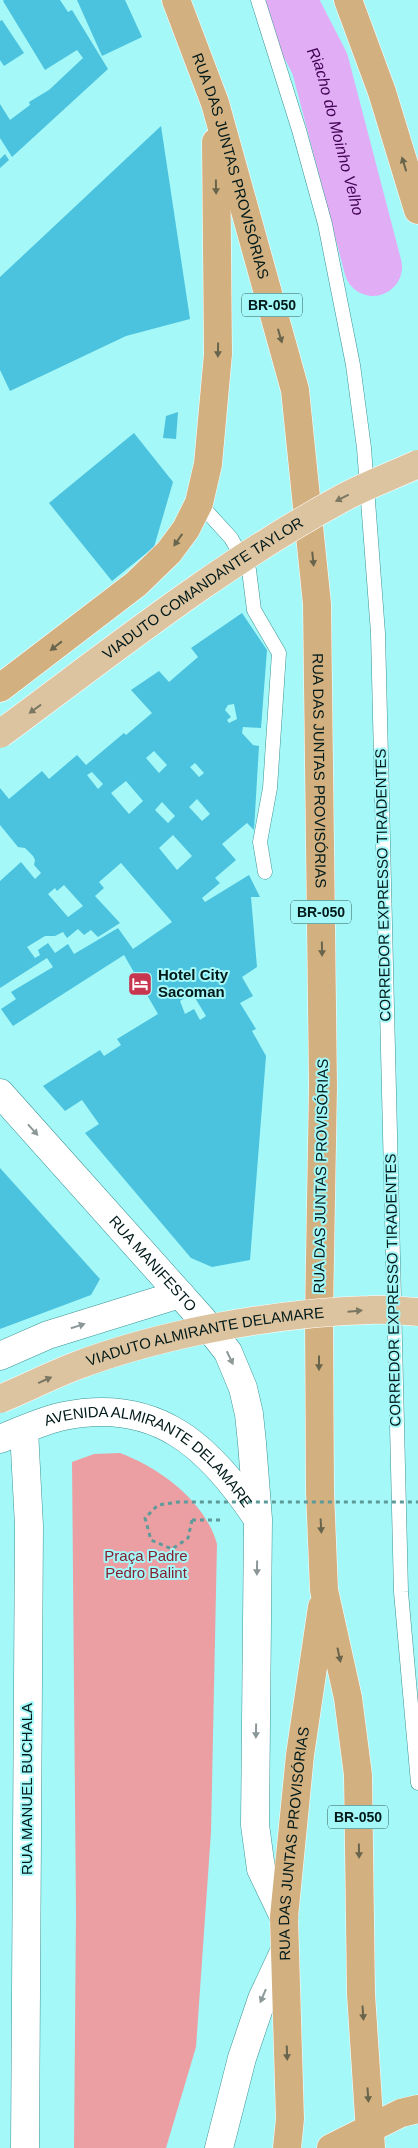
<svg xmlns="http://www.w3.org/2000/svg" width="418" height="2148" font-family="Helvetica,sans-serif">
<style>
.green{fill:#ec9fa3}
.lines{fill:none;stroke-linecap:round;stroke-linejoin:round}
.river{stroke:#e1aef5;stroke-width:58}
.building{fill:#4bc2de;fill-rule:evenodd}
.service-casing{stroke:#3e9394;stroke-width:15}
.minor-casing{stroke:#3e9394;stroke-width:29}
.secondary-casing{stroke:#3e9394;stroke-width:29}
.trunk-casing{stroke:#fff;stroke-width:29}
.path{stroke:#5f9a9a;stroke-width:3;stroke-dasharray:4 4;stroke-linecap:butt}
.service{stroke:#fff;stroke-width:14}
.minor{stroke:#fff;stroke-width:28}
.secondary{stroke:#fff;stroke-width:28}
.trunk{stroke:#d2b080;stroke-width:28}
.primary-bridge-casing{stroke:#fff;stroke-width:29;stroke-linecap:butt}
.path-bridge{stroke:#5f9a9a;stroke-width:3;stroke-dasharray:4 4;stroke-linecap:butt}
.primary-bridge{stroke:#ddc4a0;stroke-width:28}
.oneway{fill:#69644c}
.oneway2{fill:#7a7763}
.oneway3{fill:#8c9898}
.labels{text-anchor:middle;stroke-width:4;stroke-linejoin:round;paint-order:stroke}
.shield{fill:#a5f8f8;stroke:#325c5c;stroke-width:1}
.shield-label{font-size:14px;font-weight:bold;fill:#001919}
.street-label{font-size:15px;fill:#001919;stroke:#a5f8f8}
.poi-label{font-size:15px;font-weight:bold;fill:#001919;stroke:#a5f8f8;text-anchor:start}
.park-label{font-size:15px;fill:#862132;stroke:#a5f8f8}
.water-label{font-size:16px;font-style:italic;fill:#410154;stroke:#a5f8f8}
</style>
<rect width="100%" height="100%" fill="#a5f8f8"/>
<path class="green" d="M120,1453c40,15 85,48 97,91l-6,288 -15,215 -30,101h-92l2,-236 -4,-450 22,-8z"/>
<g class="lines">
<path class="river" id="s1" d="M287,0l33,64 53,203"/>
</g>
<g class="building">
<path d="M4,0h56l8,12 4,-2 36,59 -96,88 -12,-19v-34l10,16 20,-15 -1,-3 20,-12 34,-32 -6,-8 -32,20 -42,-69z"/>
<path d="M77,0h48l17,37 -40,19z"/>
<path d="M2,20l22,33 -20,13 -4,-6v-39z"/>
<path d="M161,126l29,193 -64,17 -116,55 -10,-21v-93z"/>
<path d="M5,154l4,6 -9,8v-9z"/>
<path d="M178,412l-2,27 -13,-1 3,-22z"/>
<path d="M134,433l39,49 -19,65 -42,34 -63,-78z"/>
<path d="M242,613l25,37 -6,78 -18,-1 -1,6 11,12 6,1 -5,84 -7,-7 -25,21 14,16 -21,18 5,5 -18,15 3,4 44,-27 11,22h-9l6,70 -15,10 11,19 -13,7 16,26 -4,2 14,25 -16,204 -38,7 -21,-9 -106,-125 14,-9 -17,-24 -17,11 -22,-25 57,-36 4,6 17,-11 -4,-6 41,-25 -34,-59 -111,71 -12,-17 15,-10 -5,-7 42,-25 -6,-9 -47,30v-107l21,-19 14,17 6,-6 -7,-8 1,-5 -2,-4 -8,-8 -7,-1 -18,-22v-37l9,11 33,-28 7,8 28,-24 9,10 38,-32 2,2 26,-22 -21,-23 28,-19 10,11 29,-25 -7,-9zM234,704l3,15 -8,4 -2,-3 4,-3 -6,-7 3,-5zM154,751l13,14 -8,8 -13,-15zM195,763l9,10 -5,4 -9,-10zM92,772l11,12 -5,5 -11,-14zM126,781l17,20 -14,13 -18,-21zM197,799l13,15 -8,7 -13,-14zM162,802l13,14 -7,7 -13,-13zM173,835l19,21 -15,14 -18,-22zM121,863l51,59 -39,27 -15,-21 -44,26 -6,-10 -13,9 -7,-10 -10,7 2,5 -5,3 -8,-11 18,-11h10l8,-4 4,6 11,-9 6,6 7,-5 7,7 22,-14 -25,-27 9,-8 -5,-6zM64,885l19,21 -15,11 -20,-23 7,-6 2,3zM192,993l14,23 -6,4 -6,-11 -9,5 -5,-13z"/>
<path d="M0,1168l100,111 -9,16 -91,34z"/>
</g>
<g class="lines">
<defs>
<g id="service">
<path d="M258,0l41,130 26,94 28,141 11,83 14,185 23,959 17,191"/>
<path d="M199,503l32,35 18,32 5,40 25,43 -9,135 -10,54 5,30"/>
</g>
<g id="minor">
<path d="M0,1356l48,-21 132,-41"/>
<path d="M24,1430l5,96 -4,622"/>
</g>
<g id="secondary">
<path id="s2" d="M0,1093l203,227 25,32 15,36 6,26 3,29 6,76 -3,306 6,44 23,48"/>
<path id="s3" d="M0,1439c21,-8 43,-19 64,-23 93,-19 146,31 193,102"/>
<path d="M219,2148l23,-90 20,-59 22,-47"/>
</g>
<g id="trunk">
<path id="s4" d="M176,0l39,103 80,287 22,214 6,482 -4,229 1,177 4,98 24,108 10,77 3,219 10,154"/>
<path d="M348,0l34,92 36,118"/>
<path d="M0,688l136,-104 33,-32 17,-23 13,-26 9,-39 10,-110 -2,-212"/>
<path id="s5" d="M287,2148l3,-29 -6,-202 16,-162 22,-148"/>
<path d="M331,2148l70,-35 17,-4"/>
</g>
</defs>
<use href="#service" class="service-casing"/>
<use href="#minor" class="minor-casing"/>
<use href="#secondary" class="secondary-casing"/>
<use href="#trunk" class="trunk-casing"/>
<path class="path" d="M192,1520h29"/>
<use href="#service" class="service"/>
<use href="#minor" class="minor"/>
<use href="#secondary" class="secondary"/>
<use href="#trunk" class="trunk"/>
<defs>
<g id="primary-bridge">
<path id="s6" d="M0,734c110,-81 218,-168 339,-234 25,-14 53,-24 79,-36"/>
<path id="s7" d="M0,1399c24,-10 48,-22 73,-32 89,-34 201,-54 296,-57 16,-1 33,1 49,2"/>
</g>
</defs>
<use href="#primary-bridge" class="primary-bridge-casing"/>
<path class="path-bridge" d="M192,1520l-4,18 -16,11 -21,-9 -6,-22 13,-13 20,-3h240"/>
<use href="#primary-bridge" class="primary-bridge"/>
</g>
<defs><path id="oneway-solid" d="M-6-.8H1V-3.2L6.5 0L1 3.2V.8H-6Z" transform="scale(1.25)"/></defs>
<g class="oneway">
<use href="#oneway-solid" transform="translate(404 164) rotate(-107)"/>
<use href="#oneway-solid" transform="translate(216 187) rotate(89)"/>
<use href="#oneway-solid" transform="translate(280 336) rotate(74)"/>
<use href="#oneway-solid" transform="translate(218 350) rotate(91)"/>
<use href="#oneway-solid" transform="translate(178 540) rotate(125)"/>
<use href="#oneway-solid" transform="translate(313 559) rotate(84)"/>
<use href="#oneway-solid" transform="translate(56 646) rotate(142)"/>
<use href="#oneway-solid" transform="translate(322 949) rotate(89)"/>
<use href="#oneway-solid" transform="translate(319 1363) rotate(90)"/>
<use href="#oneway-solid" transform="translate(321 1526) rotate(87)"/>
<use href="#oneway-solid" transform="translate(339 1655) rotate(78)"/>
<use href="#oneway-solid" transform="translate(359 1851) rotate(89)"/>
<use href="#oneway-solid" transform="translate(363 2013) rotate(86)"/>
<use href="#oneway-solid" transform="translate(287 2053) rotate(88)"/>
<use href="#oneway-solid" transform="translate(368 2095) rotate(86)"/>
</g>
<g class="oneway2">
<use href="#oneway-solid" transform="translate(342 498) rotate(153)"/>
<use href="#oneway-solid" transform="translate(35 709) rotate(144)"/>
<use href="#oneway-solid" transform="translate(355 1311) rotate(-5)"/>
<use href="#oneway-solid" transform="translate(45 1380) rotate(-24)"/>
</g>
<g class="oneway3">
<use href="#oneway-solid" transform="translate(33 1130) rotate(48)"/>
<use href="#oneway-solid" transform="translate(78 1326) rotate(-17)"/>
<use href="#oneway-solid" transform="translate(230 1358) rotate(65)"/>
<use href="#oneway-solid" transform="translate(257 1568) rotate(91)"/>
<use href="#oneway-solid" transform="translate(256 1731) rotate(91)"/>
<use href="#oneway-solid" transform="translate(263 1996) rotate(113)"/>
</g>
<defs>
<symbol id="hotel-square" viewBox="-11 -11 22 22"><rect x="-9" y="-9" width="18" height="18" rx="4" fill="#c7364e" stroke="#a5f8f8"/><path d="M-6-4.5h1.5V1H6V5H4.5V3h-9V5H-6ZM-4 0a1.8 1.8 0 1 1 3.6 0ZM.5 0V-2.5h3Q6-2.5 6 0Z" fill="#fff"/></symbol>
</defs>
<g fill-rule="evenodd">
<use href="#hotel-square" x="126" y="970" width="28" height="28"/>
</g>
<g class="labels">
<g class="shield">
<rect x="242" y="293.5" width="60" height="23" rx="4"/>
<rect x="291" y="900.5" width="60" height="23" rx="4"/>
<rect x="328" y="1805.5" width="60" height="23" rx="4"/>
</g>
<g class="shield-label">
<text x="272" y="310">BR-050</text>
<text x="321" y="917">BR-050</text>
<text x="358" y="1822">BR-050</text>
</g>
<g class="street-label">
<text dy="5" stroke="none"><textPath href="#s4" startOffset="175">RUA DAS JUNTAS PROVISÓRIAS</textPath></text>
<text dy="5" stroke="none"><textPath href="#s6" startOffset="250">VIADUTO COMANDANTE TAYLOR</textPath></text>
<text dy="5" stroke="none"><textPath href="#s4" startOffset="790">RUA DAS JUNTAS PROVISÓRIAS</textPath></text>
<text transform="translate(383 885) rotate(-91)" y="5">CORREDOR EXPRESSO TIRADENTES</text>
<text transform="translate(321 1176) rotate(-89)" y="5">RUA DAS JUNTAS PROVISÓRIAS</text>
<text dy="5" stroke="none"><textPath href="#s2" startOffset="229">RUA MANIFESTO</textPath></text>
<text transform="translate(393 1290) rotate(-91)" y="5">CORREDOR EXPRESSO TIRADENTES</text>
<text dy="5" stroke="none"><textPath href="#s7" startOffset="216">VIADUTO ALMIRANTE DELAMARE</textPath></text>
<text dy="5" stroke="none"><textPath href="#s3" startOffset="168">AVENIDA ALMIRANTE DELAMARE</textPath></text>
<text transform="translate(27 1789) rotate(-90)" y="5">RUA MANUEL BUCHALA</text>
<text dy="5" stroke="none"><textPath href="#s5" startOffset="305">RUA DAS JUNTAS PROVISÓRIAS</textPath></text>
</g>
<g class="poi-label">
<text x="158" y="980">Hotel City<tspan x="158" dy="17">Sacoman</tspan></text>
</g>
<g class="park-label">
<text x="146" y="1561">Praça Padre<tspan x="146" dy="17">Pedro Balint</tspan></text>
</g>
<g class="water-label">
<text dy="6" stroke="none"><textPath href="#s1" startOffset="141">Riacho do Moinho Velho</textPath></text>
</g>
</g>
</svg>
